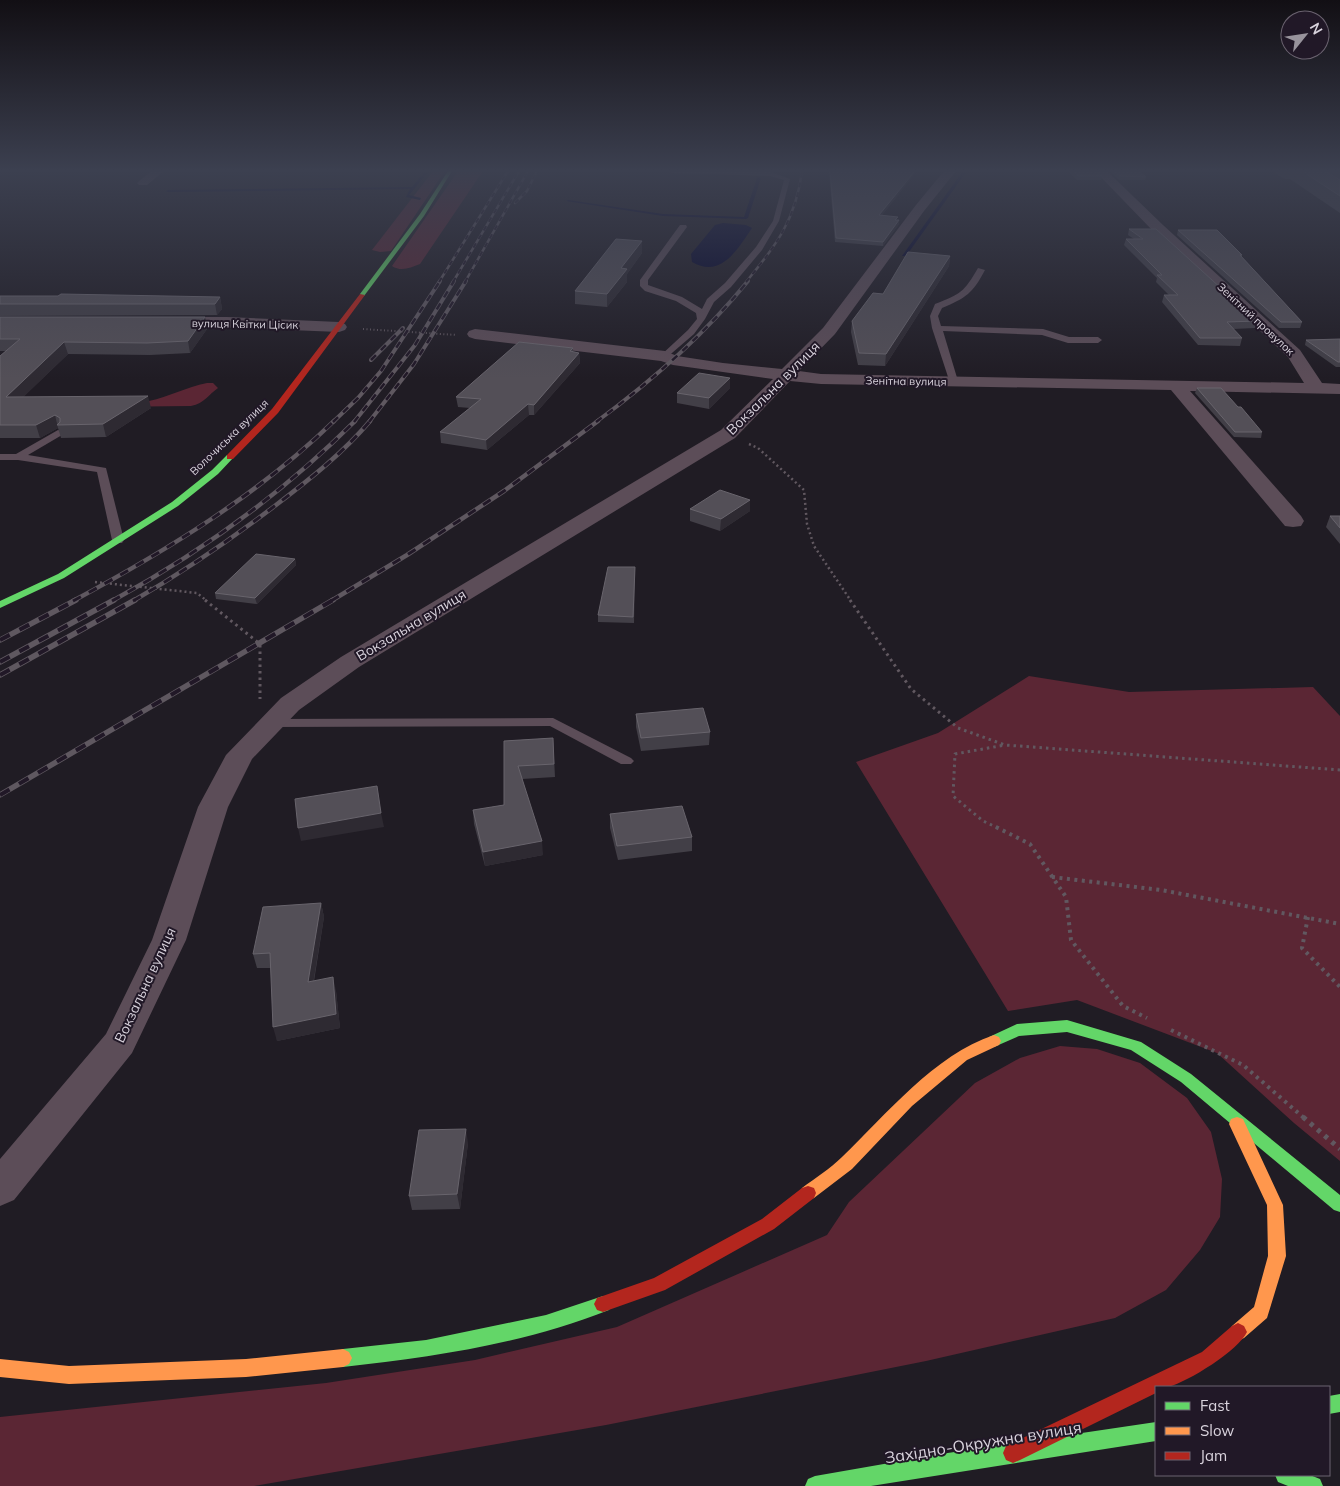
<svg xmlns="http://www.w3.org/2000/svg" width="1340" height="1486" font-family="Mulish,sans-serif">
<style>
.green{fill:#5b2634}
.water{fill:#03042c}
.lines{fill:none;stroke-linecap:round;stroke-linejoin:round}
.stream{fill:#03042c;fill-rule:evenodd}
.path-far4{stroke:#615860;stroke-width:2;stroke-dasharray:1 2.5;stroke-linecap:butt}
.path-far3{stroke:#615860;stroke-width:2.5;stroke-dasharray:2 3;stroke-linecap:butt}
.path-far2{stroke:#615860;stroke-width:3;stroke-dasharray:2.5 4;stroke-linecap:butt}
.path-far1{stroke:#615860;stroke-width:4;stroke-dasharray:3 4.5;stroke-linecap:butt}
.path{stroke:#615860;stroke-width:5;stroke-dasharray:4 5.5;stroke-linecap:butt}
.lane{fill:#5c4d58;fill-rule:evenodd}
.street{fill:#5c4d58;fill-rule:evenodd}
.fast{fill:#63d668;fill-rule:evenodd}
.slow{fill:#ff974d;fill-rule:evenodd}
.jam{fill:#b3261e;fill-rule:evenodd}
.rail-far3-casing{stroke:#5f5860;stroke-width:2.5}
.rail-far2-casing{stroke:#5f5860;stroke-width:4}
.rail-far1-casing{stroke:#5f5860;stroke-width:4.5}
.rail-casing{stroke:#5f5860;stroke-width:5.5}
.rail-far3{stroke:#211827;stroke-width:2;stroke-dasharray:5;stroke-linecap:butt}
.rail-far2{stroke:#211827;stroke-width:2.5;stroke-dasharray:7;stroke-linecap:butt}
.rail-far1{stroke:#211827;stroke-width:3;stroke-dasharray:9;stroke-linecap:butt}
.rail{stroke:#211827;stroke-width:4;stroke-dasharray:11;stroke-linecap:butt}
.wall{fill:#423f47}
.shaded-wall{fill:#2e2a32}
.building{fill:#534f57;stroke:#68646c}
.labels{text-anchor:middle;stroke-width:4;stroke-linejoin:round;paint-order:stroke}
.far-street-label{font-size:11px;fill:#d9d3dd;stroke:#211827}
.street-label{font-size:14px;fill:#d9d3dd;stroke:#211827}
.near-street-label{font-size:16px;fill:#d9d3dd;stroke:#211827}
</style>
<rect width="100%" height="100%" fill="#201c24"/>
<g class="green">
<path d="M433,171h12l-54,80 -11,1 -8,-2z"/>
<path d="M458,171h25l-63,93c-10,4 -19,8 -28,2z"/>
<path d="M207,383h6l5,5c-10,7 -13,15 -27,18l-181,2 139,-7c20,-4 37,-14 58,-18z"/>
<path d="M1029,676l100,16 184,-5 27,29v445l-46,-38 -77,-70 -140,-53 -69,11 -152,-249 82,-29z"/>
<path d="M1060,1046l37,3 43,14 47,35 24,34 11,47 -2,38 -20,33 -34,40 -51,28 -189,43 -320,64 -352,61h-254v-69l326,-34 149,-23 142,-33 210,-92 22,-33 126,-119 45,-25z"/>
</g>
<path class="water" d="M723,223l23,2 6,3c-14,20 -30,51 -60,34l-1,-8 24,-29z"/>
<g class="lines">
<g class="stream">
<path d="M425,171h4l-20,24 12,3 -1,2 -14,-3 4,-8 -242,3 -2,-1 2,-1 244,-3z"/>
<path d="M963,171h4l-61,85h-4z"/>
<path d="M759,177l2,1 -13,40 -2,1 -83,-3 -97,-15 2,-1 95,14 81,3 13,-39z"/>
</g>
<path class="path-far4" d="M363,329l94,6"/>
<g class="path-far3">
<path d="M749,444l9,4 46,42 3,34 7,22 37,55"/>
<path d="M95,582l102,11 10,8"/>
</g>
<g class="path-far2">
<path d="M205,600l55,44v55"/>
<path d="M850,600l61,89 47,39 47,17 335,25"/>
<path d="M998,828l-15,-7 -30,-25 2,-42 50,-9"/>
</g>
<g class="path-far1">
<path d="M996,827l34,17 36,53 5,43 52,66 24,12"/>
<path d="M1052,877l109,13 179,34"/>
<path d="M1308,917l-6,31 38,39"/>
<path d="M1171,1030l72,35 61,53"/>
</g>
<path class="path" d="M1303,1117l37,32"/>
<g class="lane">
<path d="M669,171l102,1 19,7 -11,42 -17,29 -31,37 -17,15 -9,17 -11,15 -29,25 -5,-3 28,-26 9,-11 -1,-6 -20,-12 -31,-10 -5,-5v-6l40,-55h6l1,2 -39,53v5l34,12 20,12 5,-10 18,-16 31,-36 17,-26 11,-41 -14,-4 -98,-3z"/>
<path d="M978,268l7,2c-12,23 -19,28 -43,38l-4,8 3,10 102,3 26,8h29l4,3 -4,3h-30l-26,-8 -99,-4 15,50 -5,3 -3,-1 -18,-55 -2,-12 5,-12c26,-10 29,-12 43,-36z"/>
<path d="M58,430l4,1v4l-34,20 78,13 18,72 -2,3h-8l-2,-3 -15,-68 -79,-12h-18v-6h16z"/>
<path d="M553,718l78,40 3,3 -3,3h-10l-71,-38 -280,1 -5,-1 -2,-3 2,-3 5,-1z"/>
</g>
<g class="street">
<path d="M151,171h13l-17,14h-8l-2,-2z"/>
<path d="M944,171h12l-32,40 -89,123 -36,37 22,3 483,9 -16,-26 -135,-126 -58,-60h12l56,54 137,125 22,33 18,1v10l-150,-3 111,125 3,5 -3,5 -8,1 -8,-1 -114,-136 -350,-6 -31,-3 -55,57 -376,229 -60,43 -47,49 -24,48 -42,133 -54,113 -118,147 -14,6v-47l106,-125 46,-94 46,-133 28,-52 55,-57 60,-41 380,-227 52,-51 -100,-14 -12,-4 -186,-22 -6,-2 -2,-3 2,-3 6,-2 190,22 12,5 46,7 59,6 41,-41 93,-123z"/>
<path d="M169,317h58l112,5 6,2 2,3 -2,3 -6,2 -176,-7 -2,-3 2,-3z"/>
</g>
<g class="fast">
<path d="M448,171h4l-28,45 -60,80h-4v-2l60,-80z"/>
<path d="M227,455l7,2 -16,17 -40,32 -114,72 -64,30v-7l58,-27 114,-72 40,-32z"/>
<path d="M1067,1020l74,22 50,32 149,121v17l-6,-2 -153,-128 -50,-32 -64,-18 -48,4 -25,11 -5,-2 -2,-4 2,-4 28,-13z"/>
<path d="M603,1296l6,2 3,6 -3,6c-86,34 -175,47 -266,57l-6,-3 -3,-6 3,-6 6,-3 83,-9 120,-25z"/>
<path d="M1340,1394v18l-11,2v-18z"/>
<path d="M1156,1422v19l-285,45h-66l3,-7 7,-3 126,-22z"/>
<path d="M1275,1475h35l10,4 3,7h-35l-10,-4z"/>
</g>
<g class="slow">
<path d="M994,1035l5,2 2,4 -2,4 -32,15 -55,46 -60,63 -38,29 -6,2 -6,-2 -2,-5 2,-5c13,-10 28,-19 40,-31 44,-42 92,-102 152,-122z"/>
<path d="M1237,1117l6,2 40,86 3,51 -19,62 -23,20 -6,3 -6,-3 -3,-6 3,-6 22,-19 14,-51 -1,-51 -38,-81 2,-5z"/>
<path d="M343,1349l6,3 3,6 -3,6 -6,3 -97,10 -177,7 -69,-7v-18l69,7 177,-7z"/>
</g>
<g class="jam">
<path d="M360,294l5,1 -87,118 -45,46h-6v-4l45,-46z"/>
<path d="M808,1186l6,2 2,5 -2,5 -40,31 -109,61 -62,22 -6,-2 -3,-6 3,-6 57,-20 108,-59 40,-31z"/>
<path d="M1238,1323l6,3 3,6c-8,18 -59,50 -79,55 -3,1 -8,0 -12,0v6l-136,67 -7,3 -7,-3 -3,-7 3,-7 196,-94 30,-26z"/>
</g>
<defs>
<g id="rail-far3">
<path d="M515,203l12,-12 10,-20"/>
<path d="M439,282l69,-111"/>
<path d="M453,282l66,-111"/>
<path d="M465,282l63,-111"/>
<path d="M746,282c30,-36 50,-63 56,-111"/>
</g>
<g id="rail-far2">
<path d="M371,360l32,-32"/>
<path d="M333,422l25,-24 23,-27 59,-90"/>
<path d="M354,422l61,-77 39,-64"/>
<path d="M369,422l45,-58 52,-83"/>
<path d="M596,422c56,-41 108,-87 152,-141"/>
</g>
<g id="rail-far1">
<path d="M73,601c93,-50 185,-106 261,-180"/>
<path d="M112,601c88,-48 172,-109 243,-180"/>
<path d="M133,601c50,-29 97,-61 143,-96 34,-26 67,-52 94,-84"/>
<path d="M331,601l76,-46 97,-64 94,-70"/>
</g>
<g id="rail">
<path d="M0,640l76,-40"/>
<path d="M0,662l114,-62"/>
<path d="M0,675l135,-75"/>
<path d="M0,795l333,-195"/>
</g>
</defs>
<use href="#rail-far3" class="rail-far3-casing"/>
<use href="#rail-far2" class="rail-far2-casing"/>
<use href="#rail-far1" class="rail-far1-casing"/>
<use href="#rail" class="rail-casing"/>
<use href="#rail-far3" class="rail-far3"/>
<use href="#rail-far2" class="rail-far2"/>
<use href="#rail-far1" class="rail-far1"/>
<use href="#rail" class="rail"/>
</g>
<g class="wall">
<path d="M829,171h88l-35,44 15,5 2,4 -16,22 -48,-4z"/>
<path d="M1068,171h28l6,5 -1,4h-24z"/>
<path d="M1110,171h29l7,6 -1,3h-26z"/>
<path d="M1271,171h69v42l-50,-34h-5z"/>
<path d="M1129,229l128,92 -2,7 -22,1 9,9 -2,8 -42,-1 -36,-43 2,-7h5l-13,-13 1,-4 -33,-33 2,-6h8l-6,-4z"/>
<path d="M1178,230l64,25v2l60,65 -2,6h-21l-102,-93z"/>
<path d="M642,241v12l-15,21v8l-20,25 -32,-3v-13z"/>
<path d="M950,256l-1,10 -64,100 -27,-1 -7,-33 1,-11 31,-27z"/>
<path d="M0,296l220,1 2,12 -5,6 -217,1z"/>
<path d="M0,317h205l2,12 -17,24 -40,2 -82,-1 -45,43 128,11 -45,29 -45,1 -3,-10 -18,10h-40v-82l6,-5h-6z"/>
<path d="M1340,339v28h-4l-31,-22 1,-5z"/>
<path d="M573,348v4l6,1 1,10 -46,52h-5l-42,35 -46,-7 -1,-11 30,-24 -12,-1 -2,-10z"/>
<path d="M730,388l-21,21 -32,-6v-10z"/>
<path d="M1197,388l41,19 24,25 -1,6 -27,-1 -39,-44z"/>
<path d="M750,500v11l-30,20 -30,-10v-12z"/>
<path d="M1330,516h10v28l-14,-17z"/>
<path d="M295,559l1,6 -39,39 -41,-5 -1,-6z"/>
<path d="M635,567l-1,56 -36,-1v-7z"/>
<path d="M636,714l74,18 -1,13 -68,6 -5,-24z"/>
<path d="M553,738l2,39 -33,2 21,76 -58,11 -11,-42 -1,-14 31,-5v-64z"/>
<path d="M610,814l82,23v14l-74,9 -8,-32z"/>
<path d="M321,903l3,14 -10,64 22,10 4,37 -63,13 -6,-73h-14l-4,-14z"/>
<path d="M468,1143l-8,66 -48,1 -3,-14z"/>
</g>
<g class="shaded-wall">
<path d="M0,171h6l-6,3z"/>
<path d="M915,171h2l-38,48v-4z"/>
<path d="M899,220v4l-16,22v-4z"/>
<path d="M642,241v12l-15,21v8l-20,25v-13l14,-26z"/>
<path d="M950,256l-1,10 -64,100 1,-12z"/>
<path d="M220,297l2,12 -5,6 -2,-11z"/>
<path d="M205,317l2,12 -17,24 -2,-12z"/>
<path d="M64,342l4,12 -58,56 -4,-13z"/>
<path d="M579,353l1,10 -46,52v-10z"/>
<path d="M730,378v10l-21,21v-11z"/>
<path d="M148,396l3,12 -45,29 -3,-13z"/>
<path d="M528,404l1,11 -42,35 -1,-10z"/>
<path d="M55,415l3,13 -18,10 -4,-13z"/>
<path d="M750,500v11l-30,20 1,-12z"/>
<path d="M295,559l1,6 -39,39 -2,-6z"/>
<path d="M381,813l3,14 -83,14 -3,-13z"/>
<path d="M542,841l1,14 -58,11 -2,-14z"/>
<path d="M321,903l3,14 -13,79 -3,-14z"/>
<path d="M333,977l3,14 4,37 -63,13 -4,-14z"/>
<path d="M466,1129l2,14 -8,66 -3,-15z"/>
</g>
<g class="building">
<path d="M830,171h85l-36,44 19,2 -3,3h4l-16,22 -47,-4z"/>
<path d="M1073,171h23l6,5h-24z"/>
<path d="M1114,171h25l7,6 -26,-1z"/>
<path d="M1302,171h23l15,9v16z"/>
<path d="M1129,229h27l101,92 -30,1 15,16h-42l-36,-43h14l-21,-20h5l-36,-36h17z"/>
<path d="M1178,230h39l25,25h-2l62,67h-21z"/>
<path d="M616,239l26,2 -21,27 6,1 -20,25 -32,-3z"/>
<path d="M908,252l42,4 -64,98 -27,-1 -7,-32 21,-28 10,1z"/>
<path d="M61,294l159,3 -5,7h-215v-8h58z"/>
<path d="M0,317h205l-17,24 -41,2 -83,-1 -58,55 142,-1 -45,28 -46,1 3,-3v-4l-5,-3 -19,10h-36v-69l20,-17h-20z"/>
<path d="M1340,339v23h-2l-32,-22z"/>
<path d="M519,342l54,6 -3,3 9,2 -45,52 -6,-1 -42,36 -46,-8 41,-33 -25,-2z"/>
<path d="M699,373l31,5 -21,20 -32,-5z"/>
<path d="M1197,388h24l17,19h3l21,25h-27z"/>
<path d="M720,490l30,10 -29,19 -31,-10z"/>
<path d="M1330,516h10v12z"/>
<path d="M256,554l39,5 -40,39 -40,-5z"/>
<path d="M608,567h27l-2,50 -35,-2z"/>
<path d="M703,708l7,24 -69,6 -5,-24z"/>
<path d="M553,738l1,26 -36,2 24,75 -59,11 -10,-42 31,-5v-64z"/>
<path d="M377,786l4,27 -83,15 -3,-29z"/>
<path d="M682,806l10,31 -75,9 -7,-32z"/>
<path d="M321,903l-13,79 25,-5 3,37 -63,13 -3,-74 -17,1 10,-47z"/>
<path d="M466,1129l-9,65 -48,2 10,-66z"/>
</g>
<linearGradient id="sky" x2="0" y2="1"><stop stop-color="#120f14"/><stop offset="0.45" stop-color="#3c4050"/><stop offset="1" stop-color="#3c4050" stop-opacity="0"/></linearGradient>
<rect width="1340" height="379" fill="url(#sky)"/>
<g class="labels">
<g class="far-street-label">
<text transform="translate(1256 319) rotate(43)" y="4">Зенітний провулок</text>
<text transform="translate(245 324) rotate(1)" y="4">вулиця Квітки Цісик</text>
<text transform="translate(906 381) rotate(1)" y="4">Зенітна вулиця</text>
<text transform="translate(229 437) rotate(-44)" y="4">Волочиська вулиця</text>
</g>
<g class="street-label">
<text transform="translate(773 388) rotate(-45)" y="5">Вокзальна вулиця</text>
<text transform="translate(411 625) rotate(-31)" y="5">Вокзальна вулиця</text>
<text transform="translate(145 985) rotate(-65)" y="5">Вокзальна вулиця</text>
</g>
<g class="near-street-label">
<text transform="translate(983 1442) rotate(-9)" y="6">Західно-Окружна вулиця</text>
</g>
</g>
<rect x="1155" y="1386" width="175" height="90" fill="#211827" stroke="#6b6370"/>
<rect x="1165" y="1402" width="25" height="8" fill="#63d668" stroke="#6b6370"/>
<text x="1200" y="1411" font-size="15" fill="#d9d3dd">Fast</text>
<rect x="1165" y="1427" width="25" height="8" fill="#ff974d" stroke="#6b6370"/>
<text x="1200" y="1436" font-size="15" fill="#d9d3dd">Slow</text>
<rect x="1165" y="1452" width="25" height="8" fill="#b3261e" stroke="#6b6370"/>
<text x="1200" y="1461" font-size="15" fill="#d9d3dd">Jam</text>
<g transform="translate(1305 35) rotate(60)"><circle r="24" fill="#211827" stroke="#6b6370"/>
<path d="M0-4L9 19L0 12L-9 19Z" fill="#98939c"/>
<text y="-8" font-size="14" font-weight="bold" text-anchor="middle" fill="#d9d3dd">N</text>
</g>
</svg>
